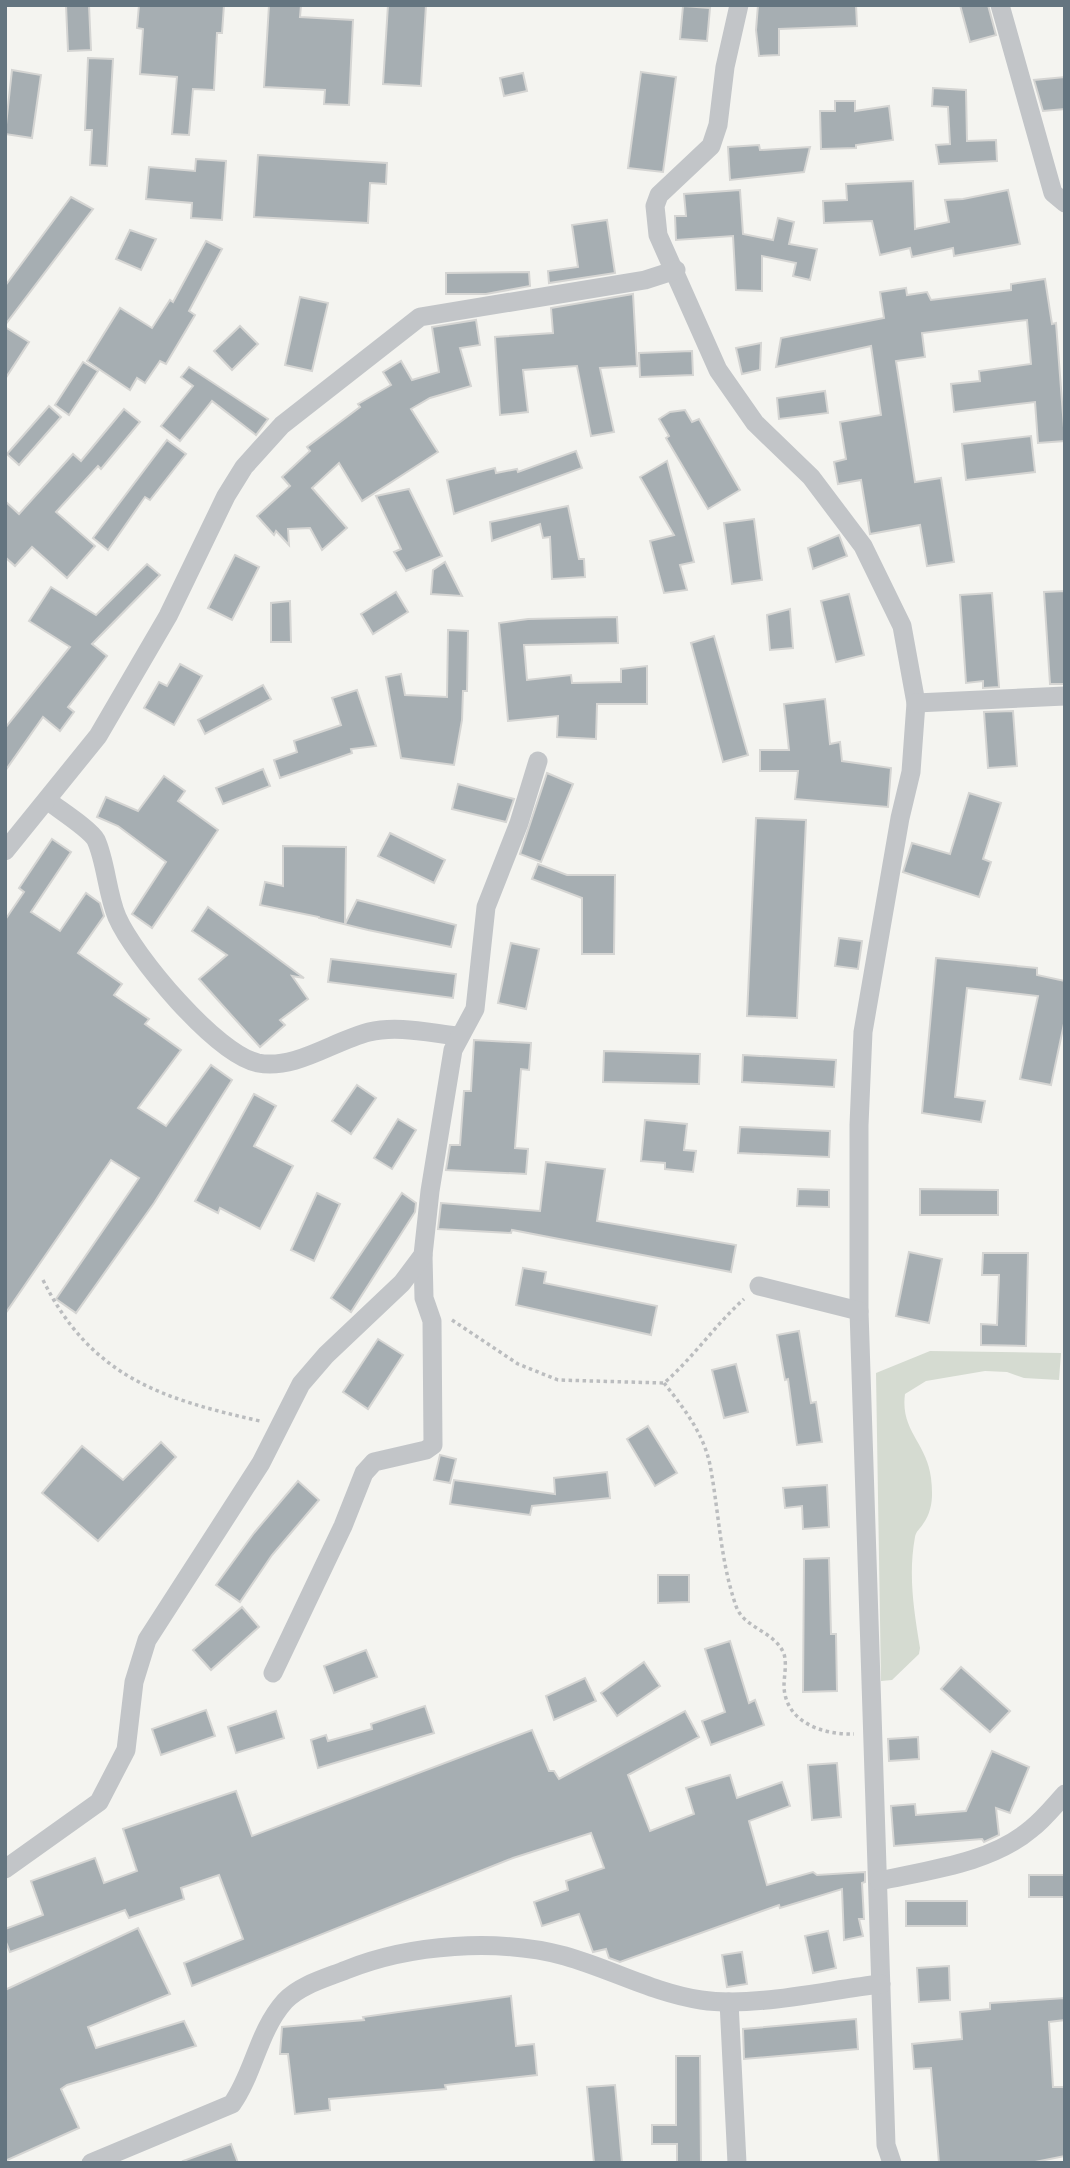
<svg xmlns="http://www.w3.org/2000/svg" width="1070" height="2168" font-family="Jost,sans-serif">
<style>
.green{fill:#d5dbd1}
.building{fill:#a6aeb2;stroke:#d5d5d3;stroke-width:2}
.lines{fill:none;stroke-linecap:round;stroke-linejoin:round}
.path{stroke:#bbbdbf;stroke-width:3.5;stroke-dasharray:3.5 3.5;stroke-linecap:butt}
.minor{stroke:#c2c5c8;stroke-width:19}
</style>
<rect width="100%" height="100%" fill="#f4f4f0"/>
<path class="green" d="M930,1351l131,2 -2,27 -35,-2 -17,-6 -22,-1 -59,10 -21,13c-5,37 22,49 26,84 2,17 2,32 -8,46 -3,5 -7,7 -8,13 -7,38 -1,74 5,111l-1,6 -27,26 -11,1 -5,-308z"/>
<g class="building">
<path d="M66,5h23l2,45 -23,1z"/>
<path d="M139,5h85l-2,28h-5l-3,57 -21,-1 -4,46 -17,-1 5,-57 -37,-3 3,-45 -6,-1z"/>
<path d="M269,5h32l-1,12 53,3 -4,85 -25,-1 1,-14 -61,-3z"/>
<path d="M388,5h38l-5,81 -38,-2z"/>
<path d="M758,5h98l1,21 -78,3v26l-20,1 -3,-26z"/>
<path d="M960,5h28l8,30 -26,7z"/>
<path d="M683,6l27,2 -3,33 -27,-2z"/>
<path d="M88,58l25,1 -6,107 -17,-1 2,-35h-7z"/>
<path d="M12,70l29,5 -9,63 -27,-4z"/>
<path d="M641,72l35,5 -13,95 -35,-4z"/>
<path d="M523,73l4,18 -23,5 -4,-18z"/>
<path d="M1065,77v32l-22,2 -9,-31z"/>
<path d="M933,88l33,2 1,51 29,-1 1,21 -58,3 -3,-19 14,-1 -2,-37 -16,-1z"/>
<path d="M835,101h20v10l34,-5 4,34 -37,5v3l-35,1 -1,-38h15z"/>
<path d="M759,145l1,5 50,-3 -6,25 -74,8 -2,-33z"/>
<path d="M258,155l129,8 -1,21 -16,-1 -2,40 -114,-6z"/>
<path d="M196,159l30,2 -4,59 -31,-2 1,-15 -46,-4 3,-32 46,4z"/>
<path d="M913,181l2,48 34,-7 -4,-22 18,-1 45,-9 12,54 -66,12 -1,-8 -41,9 -2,-9 -30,7 -8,-34 -48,2 -1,-22 24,-1 -1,-16z"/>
<path d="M740,190l3,44 30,6 5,-22 16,4 -5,22 28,5 -7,31 -17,-4 3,-13 -34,-7v35l-26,-1 -3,-54 -57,4 -1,-24h11l-2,-22z"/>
<path d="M71,197l22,12 -88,116v-39z"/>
<path d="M607,220l8,53 -66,10 -1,-12 30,-4 -6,-42z"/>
<path d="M130,230l26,9 -15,31 -25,-11z"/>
<path d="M206,241l16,8 -33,62 6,4 -29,49 -6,-3 -15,22 -8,-5 -7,12 -43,-29 33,-53 32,20 18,-28 3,2z"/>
<path d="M529,272l1,14 -44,8h-40v-21z"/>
<path d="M1045,279l7,45 4,-1 9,118 -27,2 -3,-41 -81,10 -3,-28 29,-3 -1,-10 52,-7 -4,-44 -105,13 3,24 -29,4 19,121 26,-4 13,84 -27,4 -7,-41 -50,9 -9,-54 -23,4 -4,-22 12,-3 -6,-37 41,-7 -10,-69 -95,21 5,-29 103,-20 -4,-26 26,-4 1,7 20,-3 4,8 80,-10v-6z"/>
<path d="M633,294l4,72 -37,2 14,64 -23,4 -14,-70 -54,4 5,42 -28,3 -5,-78 58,-4 -2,-25z"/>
<path d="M300,297l28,6 -16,68 -27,-6z"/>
<path d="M476,320l4,25 -20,3 11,38 -41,12 -19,11 27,43 -76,49 -23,-38 -27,25 35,40 -25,22 -12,-22 -22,1 1,16 -13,-14 -2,4 -17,-19 33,-30 -8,-9 28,-26 -3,-4 53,-40 -2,-3 33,-19 -8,-13 18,-11 11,19 27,-8 -7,-45z"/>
<path d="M240,326l18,18 -26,26 -18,-19z"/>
<path d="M5,327l24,15 -24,37z"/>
<path d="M761,343l-1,27 -18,4 -6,-26z"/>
<path d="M692,351l1,24 -53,2 -1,-24z"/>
<path d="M83,362l15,9 -29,44 -14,-10z"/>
<path d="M189,367l79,52 -12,16 -44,-34 -32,40 -19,-15 32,-40 -12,-9z"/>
<path d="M825,391l3,22 -49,6 -2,-21z"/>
<path d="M49,406l12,11 -42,48 -12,-11z"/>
<path d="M124,409l16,13 -39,47 -3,-3 -42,46 39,34 -28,32 -35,-31 -17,19 -10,-9v-56l14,13 54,-60 8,7z"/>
<path d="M685,410l7,12 7,-3 41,71 -32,19 -42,-71 3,-2 -10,-17 11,-7z"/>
<path d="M1031,436l4,36 -69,8 -4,-36z"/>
<path d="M167,440l19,14 -36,46 -5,-3 -37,53 -15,-12z"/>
<path d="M576,451l6,17 -128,46 -7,-34 48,-12 1,5 21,-4 1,3z"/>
<path d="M667,461l27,101 -14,3 7,25 -23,3 -14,-52 24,-6 -34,-58z"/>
<path d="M409,489l33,67 -36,15 -12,-19 7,-3 -25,-53z"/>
<path d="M568,506l11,53h5l1,18 -33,2 -2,-42 -7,1 -3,-14 -48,17 -2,-19z"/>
<path d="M754,519l8,61 -30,4 -8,-61z"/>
<path d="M839,535l8,21 -34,13 -5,-21z"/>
<path d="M235,555l24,12 -27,53 -24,-12z"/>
<path d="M445,562l17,34 -31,-2 2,-24z"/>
<path d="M147,564l13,11 -68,69 15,12 -39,51 6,5 -14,19 -17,-14 -38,54v-43l65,-81 -41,-26 22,-34 45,28z"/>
<path d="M1065,591v93h-15l-6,-92z"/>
<path d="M396,592l12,20 -35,22 -12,-20z"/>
<path d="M992,593l7,94 -16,1v-7l-17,2 -6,-88z"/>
<path d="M849,594l15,61 -28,7 -15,-61z"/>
<path d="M290,601l1,41h-20v-39z"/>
<path d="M790,609l3,39 -23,2 -3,-35z"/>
<path d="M617,617l1,26 -94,2 3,35 44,-5 1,8 49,-1v-13l26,-3v38h-50l-1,35 -39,-2 1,-21 -50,5 -9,-98 29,-4z"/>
<path d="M448,630l20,1 -1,60h-4l-1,29 -8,45 -53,-7 -15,-81 15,-3 4,21 42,2z"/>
<path d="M714,636l34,119 -25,7 -32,-119z"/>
<path d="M180,664l22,12 -28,49 -30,-17 15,-26 8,4z"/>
<path d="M263,685l8,14 -66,35 -7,-14z"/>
<path d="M357,690l19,56 -25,3 1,4 -72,25 -6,-18 23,-8 -3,-11 47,-16 -9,-27z"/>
<path d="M825,699l5,45 10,-2 2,19 49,7 -3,39 -93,-8 3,-28h-38v-21h29l-5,-46z"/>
<path d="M1013,711l4,55 -29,2 -4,-56z"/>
<path d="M263,769l7,17 -47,18 -7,-16z"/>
<path d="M547,773l26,11 -32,78 -21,-8z"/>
<path d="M164,776l21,15 -7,10 40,29 -66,98 -20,-14 34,-52 -48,-36 -21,-9 9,-20 32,14z"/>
<path d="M458,784l56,15 -8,23 -54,-13z"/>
<path d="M969,793l32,10 -18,56 8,3 -12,35 -76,-25 9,-29 38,11z"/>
<path d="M756,818l50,2 -9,198 -50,-2z"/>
<path d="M390,833l55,27 -11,23 -56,-27z"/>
<path d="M52,839l19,13 -40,60 29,19 26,-38 14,10 4,13 -26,37 44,31 -8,11 35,24 -4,5 36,26 -43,58 28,18 45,-61 21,15 -78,123 -78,110 -20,-14 83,-121 -28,-18 -106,154v-394l19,-28 -5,-4z"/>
<path d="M283,846l63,1 -1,77 12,-24 99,25 -5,22 -83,-17 -49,-12v-1l-59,-12 5,-23 18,4z"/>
<path d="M538,864l29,11h48l-1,79h-32v-56l-50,-19z"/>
<path d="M208,907l96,71 -12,-2 16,23 -28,21 5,5 -25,22 -61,-68 28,-24 -35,-24z"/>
<path d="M839,938l23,3 -4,28 -23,-3z"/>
<path d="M511,943l28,6 -13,60 -28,-6z"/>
<path d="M936,958l101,10v7l28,6v38l-14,66 -31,-6 18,-83 -71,-8 -12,109 30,4 -4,21 -59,-9z"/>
<path d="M331,959l125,15 -3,24 -125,-16z"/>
<path d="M474,1040l57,3 -2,27 -8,-1 -6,79 13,1 -2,25 -80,-4 4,-25h10l4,-54h7z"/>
<path d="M604,1051l96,3 -1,30 -96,-2z"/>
<path d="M743,1055l93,5 -2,27 -92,-5z"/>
<path d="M357,1085l19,13 -25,36 -19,-13z"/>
<path d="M254,1094l22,12 -22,40 39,20 -33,63 -40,-21 -2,5 -23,-12z"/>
<path d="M398,1119l18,11 -24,39 -18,-11z"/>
<path d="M645,1120l42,4 -3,26 12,1 -3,21 -28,-3v-6l-24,-2z"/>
<path d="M740,1127l90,4 -1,26 -91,-4z"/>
<path d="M546,1162l59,7 -8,52 139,24 -5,27 -219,-42 -1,3 -73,-4 3,-26 99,8z"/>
<path d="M798,1189l31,1v17l-32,-1z"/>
<path d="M920,1189l78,1v25h-78z"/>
<path d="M317,1193l23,11 -26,57 -23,-11z"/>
<path d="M402,1193l14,10 -1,9 -64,100 -20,-14z"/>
<path d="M909,1252l33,7 -13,64 -33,-7z"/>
<path d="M983,1253h45l-2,93 -45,-1v-21l16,1 2,-50h-17z"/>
<path d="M523,1268l23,4 -2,11 113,23 -6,29 -135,-30z"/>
<path d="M799,1331l12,72 5,-1 6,40 -25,3 -9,-66 -3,1 -8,-45z"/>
<path d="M378,1339l25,16 -35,54 -25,-17z"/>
<path d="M736,1364l12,48 -24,6 -12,-48z"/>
<path d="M648,1426l29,47 -22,13 -28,-47z"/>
<path d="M161,1442l15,15 -78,84 -56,-48 40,-47 41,34z"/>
<path d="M440,1455l16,4 -6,24 -16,-3z"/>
<path d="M607,1472l3,26 -78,8 -2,9 -80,-11 4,-24 101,14 -1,-16z"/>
<path d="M298,1481l21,19 -47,55 -32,47 -24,-17 38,-52z"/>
<path d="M827,1485l2,42 -26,2 -1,-23 -17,2 -2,-20z"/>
<path d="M829,1558l2,76h5l1,57 -34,1 1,-133z"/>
<path d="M658,1575h31v27l-31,1z"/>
<path d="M242,1607l17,20 -48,43 -18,-20z"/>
<path d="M730,1641l19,62 6,-3 9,25 -53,20 -9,-24 23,-9 -20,-63z"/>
<path d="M366,1650l11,27 -43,16 -10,-27z"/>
<path d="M644,1662l16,24 -43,30 -16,-23z"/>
<path d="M961,1667l49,44 -20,21 -49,-43z"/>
<path d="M585,1678l11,23 -42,19 -8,-24z"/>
<path d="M425,1706l9,27 -116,35 -7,-28 15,-5 2,6 44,-12 -1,-5z"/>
<path d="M206,1710l9,26 -54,19 -9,-26z"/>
<path d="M276,1711l8,27 -48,15 -8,-26z"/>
<path d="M685,1711l14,26 -71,38 22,56 44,-17 -8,-26 44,-13 7,23 45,-16 8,24 -41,15 18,64 46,-13 4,3 48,-3v10l-3,1 2,36h-5l4,17 -19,4 -2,-51 -62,19 -1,-3 -159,57 -11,-4 -3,-9 -13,3 -14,-38 -37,12 -8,-24 34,-12 -2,-9 38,-13 -13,-35 -78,25 -321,128 -8,-23 59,-24 -24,-64 -38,13 3,11 -55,19 -4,-8 -115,42 -5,-12v-11l38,-14 -12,-34 64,-23 9,25 33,-12 -14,-42 53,-18 60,-20 16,45 280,-106 17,41h5l5,8z"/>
<path d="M918,1737l1,22 -30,2 -1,-22z"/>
<path d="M992,1751l37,16 -19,46 -14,-5 3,27 -15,7 -2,-3 -88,7 -3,-40 24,-2 1,11 50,-4z"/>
<path d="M837,1763l4,54 -29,3 -4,-55z"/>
<rect x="1029" y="1875" width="36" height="22"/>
<rect x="906" y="1901" width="61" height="25"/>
<path d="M138,1928l32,66 -82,33 8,21 88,-27 12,25 -129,39 -6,4 18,39 -74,33v-171z"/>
<path d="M828,1931l8,37 -23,5 -8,-37z"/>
<path d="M742,1952l5,32 -20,3 -5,-32z"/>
<path d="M949,1966l1,34 -31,2 -2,-34z"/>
<path d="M511,1996l5,50 18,-2 3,31 -92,10 1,4 -117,10 1,11 -35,4 -7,-60h-8l2,-27 82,-7 -1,-3z"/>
<path d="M1065,1998v22l-16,2 4,65h12v69l-35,7h-91l-8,-95 -17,1 -2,-25 50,-5 -2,-27 30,-3v-6z"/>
<path d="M856,2019l2,30 -114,10 -1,-30z"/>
<path d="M676,2056h24l1,107h-24v-19h-25v-19h24z"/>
<path d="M615,2085l7,78h-28l-7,-76z"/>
<path d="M231,2144l7,19h-54l-1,-2z"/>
</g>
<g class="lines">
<g class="path">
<path d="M43,1280c48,97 119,119 217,141"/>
<path d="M452,1320l66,44 40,16 106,3c29,-25 51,-58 80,-84"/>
<path d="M664,1383c19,24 40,51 46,82 9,47 10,95 26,141 7,22 39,25 48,48 3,10 0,22 0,32 1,37 40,49 70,48"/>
</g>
<g class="minor">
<path d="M739,5l-14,62 -7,58 -7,21 -52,49 -4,11 3,29 60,135 37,53 56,54 52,69 39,80 14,77 -5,69 -11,46 -37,214 -4,93v186l27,834 6,18"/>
<path d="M1000,5l53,188 12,10"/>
<path d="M916,703l149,-7"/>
<path d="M47,800c11,9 43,29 49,40 10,22 11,53 21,77 17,39 99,137 141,146 38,7 75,-22 111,-31 28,-7 61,1 90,4"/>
<path d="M5,851l93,-115 70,-120 58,-120 18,-29 38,-42 138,-108 225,-37 31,-10"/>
<path d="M759,1286l100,25"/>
<path d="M273,1673l70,-147 21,-53 10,-11 52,-12 7,-5 -1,-124 -8,-23 -1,-43"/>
<path d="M5,1869l94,-67 27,-52 8,-68 13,-42 114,-177 40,-79 25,-29 76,-72 21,-28 7,-64 23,-141 22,-41 11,-102 33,-84 19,-62"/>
<path d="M879,1881c50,-11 112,-18 152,-52 13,-10 23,-23 34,-35"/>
<path d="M729,2002l8,161"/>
<path d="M91,2163l141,-59c22,-31 26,-73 53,-103 15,-16 41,-23 61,-31 64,-26 152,-32 219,-14 46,13 89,37 136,44 53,8 126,-10 180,-16"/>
</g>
</g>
<rect width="1070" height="2168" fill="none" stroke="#647580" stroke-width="14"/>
</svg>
